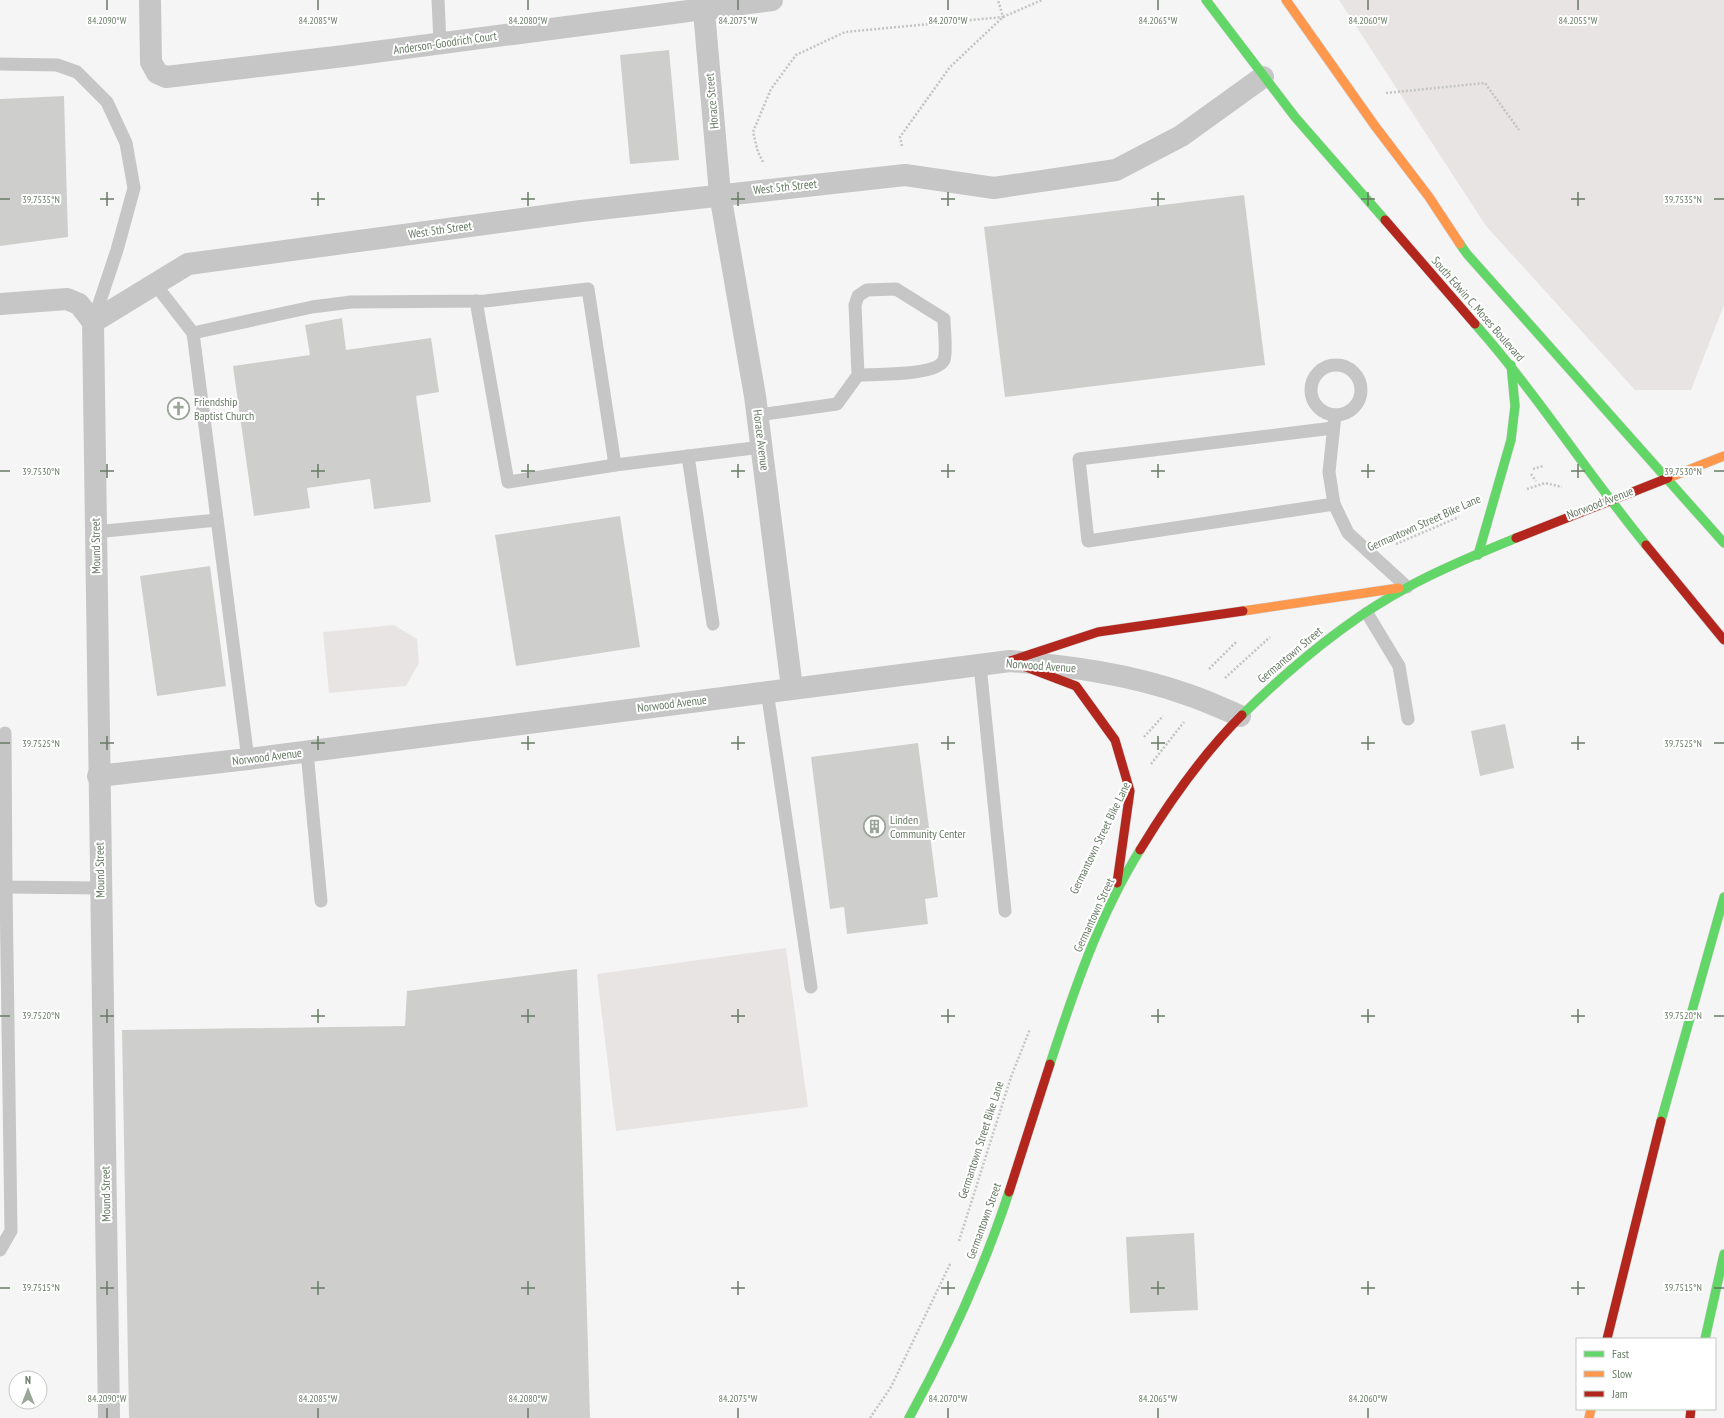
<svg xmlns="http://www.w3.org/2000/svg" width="1724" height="1418" font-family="'PT Sans Narrow',sans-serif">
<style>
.green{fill:#e8e4e4}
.building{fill:#cecfcd}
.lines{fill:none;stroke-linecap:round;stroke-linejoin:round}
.fast-casing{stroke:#d1d2d0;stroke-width:10}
.slow-casing{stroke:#d1d2d0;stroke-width:10}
.jam-casing{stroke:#d1d2d0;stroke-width:10}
.path{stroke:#c3c5c2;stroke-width:2.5;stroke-dasharray:2 2;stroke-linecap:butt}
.lane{stroke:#c5c6c5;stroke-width:13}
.street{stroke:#c5c6c5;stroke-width:22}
.fast{stroke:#63d668;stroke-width:9}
.slow{stroke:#ff974d;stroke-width:9}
.jam{stroke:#b3261e;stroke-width:9}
.ticks{fill:none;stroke:#687b65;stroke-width:1.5}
.labels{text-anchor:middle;stroke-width:4;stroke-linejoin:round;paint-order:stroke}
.street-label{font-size:12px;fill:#687b65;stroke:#fff}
.poi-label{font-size:12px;fill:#687b65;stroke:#fff;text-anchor:start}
.ticks-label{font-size:10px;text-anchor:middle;fill:#687b65;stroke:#fff;stroke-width:4;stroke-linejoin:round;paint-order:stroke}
</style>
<rect width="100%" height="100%" fill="#f6f5f6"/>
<g class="green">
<path d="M1339,0h385v305l-33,85h-56l-149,-164z"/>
<path d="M394,625l23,14 2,24 -13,23 -77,7 -6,-61z"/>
<path d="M786,948l22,159 -192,24 -19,-157z"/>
</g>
<g class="building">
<path d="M669,50l10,110 -49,4 -10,-109z"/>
<path d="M64,96l4,141 -68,9v-147z"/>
<path d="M1244,195l21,170 -260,32 -21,-170z"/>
<path d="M342,318l4,32 85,-12 8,54 -23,4 15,106 -57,7 -4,-30 -63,9 3,20 -56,8 -21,-150 77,-11 -5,-30z"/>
<path d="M620,516l20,131 -124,19 -21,-131z"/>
<path d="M210,566l16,120 -69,10 -17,-120z"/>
<path d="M1505,724l9,44 -34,8 -9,-45z"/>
<path d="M918,743l20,154 -13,2 3,25 -81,10 -3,-27 -14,2 -19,-152z"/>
<path d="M577,969l13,449h-461l-7,-388 283,-4 2,-35z"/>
<path d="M1194,1233l4,77 -68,3 -4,-76z"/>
</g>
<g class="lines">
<defs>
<g id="fast">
<path d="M1206,0l89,117 90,103"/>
<path d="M1460,244l7,10 257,289"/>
<path d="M1475,324c62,70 112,149 171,221"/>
<path d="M1478,555l33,-115 4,-34 -4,-41"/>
<path d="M1242,715c48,-47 106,-96 166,-128 34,-19 72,-34 108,-49"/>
<path d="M1050,1064c24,-74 49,-148 90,-214"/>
<path d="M1661,1121l63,-224"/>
<path d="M1705,1339l19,-85"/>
<path d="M909,1418c40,-73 74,-147 100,-226"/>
</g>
<g id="slow">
<path d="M1286,0l89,126 54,71 31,47"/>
<path d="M1668,478l56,-22"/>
<path d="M1243,611l156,-23"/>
<path d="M1589,1418l2,-9"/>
</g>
<g id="jam">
<path d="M1385,220l90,104"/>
<path d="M1516,538l152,-60"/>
<path d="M1646,545l78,95"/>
<path d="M1010,661l88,-29 145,-21"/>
<path d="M1010,661l66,25 39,54 15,51 -13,92"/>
<path d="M1140,850c29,-48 62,-95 102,-135"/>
<path d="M1009,1192l41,-128"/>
<path d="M1607,1339l54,-218"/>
<path d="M1690,1418l1,-9"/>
</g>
</defs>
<use href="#fast" class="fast-casing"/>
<use href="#slow" class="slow-casing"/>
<use href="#jam" class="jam-casing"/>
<g class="path">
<path d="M1386,93l99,-10 34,47"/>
<path d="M902,146l-2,-9 50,-70 53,-50 39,-17"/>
<path d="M763,162l-5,-10 -5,-20 18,-43 25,-34 49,-23 158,-15 -5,-17"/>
<path d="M1533,469l10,-3"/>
<path d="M1531,474l5,7"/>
<path d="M1527,489l18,-6 17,4"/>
<path d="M1396,544l63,-27"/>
<path d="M1209,669l28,-28"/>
<path d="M1225,678l45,-41"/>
<path d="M1144,737l19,-21"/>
<path d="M1151,764l33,-42"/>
<path d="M959,1241l52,-164 19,-48"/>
<path d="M870,1418l21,-31 60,-125"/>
</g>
<g class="lane">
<path d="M438,0l2,43"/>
<path d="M0,64l57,1 20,7 30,30 19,41 8,45 -17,62 -24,72"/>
<path d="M155,284l38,49 55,426"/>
<path d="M476,301l32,181 107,-17"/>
<path d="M193,333l119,-26 39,-5 134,-1 103,-12 27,176 147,-18"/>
<circle cx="1336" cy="390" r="25"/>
<path d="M758,415l79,-11 21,-29c18,-1 79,1 86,-15 3,-8 0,-31 0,-41l-48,-30 -29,1 -9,6 -3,9 3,70"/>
<path d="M1335,415l-6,57 5,32 14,29 59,54"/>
<path d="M1333,428l-254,31 9,82 246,-37"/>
<path d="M688,456l25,168"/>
<path d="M95,532l122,-12"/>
<path d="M1367,613l32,53 9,53"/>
<path d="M980,665l25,246"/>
<path d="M767,691l44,296"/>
<path d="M5,733l1,154 94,1"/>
<path d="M307,752l14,149"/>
<path d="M0,1250l11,-19 -5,-344"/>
</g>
<g class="street">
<path d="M150,0l1,62 6,11 9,4 178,-21 428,-56"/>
<path d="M703,0l17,194 35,202 37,292"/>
<path d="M0,304l67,-5 12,5 14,18 16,1096"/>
<path d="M93,322l95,-58 393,-53 324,-36 89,13 122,-18 65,-34 82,-59"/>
<path d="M98,776l150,-17 762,-98c59,5 119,13 176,33 18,6 36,14 54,22"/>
</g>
<use href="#fast" class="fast"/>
<use href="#slow" class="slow"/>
<use href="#jam" class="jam"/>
</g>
<path class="ticks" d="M107,0v10M318,0v10M528,0v10M738,0v10M948,0v10M1158,0v10M1368,0v10M1578,0v10M107,192v14M318,192v14M528,192v14M738,192v14M948,192v14M1158,192v14M1368,192v14M1578,192v14M0,199h10M100,199h14M311,199h14M521,199h14M731,199h14M941,199h14M1151,199h14M1361,199h14M1571,199h14M1714,199h10M107,464v14M318,464v14M528,464v14M738,464v14M948,464v14M1158,464v14M1368,464v14M1578,464v14M0,471h10M100,471h14M311,471h14M521,471h14M731,471h14M941,471h14M1151,471h14M1361,471h14M1571,471h14M1714,471h10M107,736v14M318,736v14M528,736v14M738,736v14M948,736v14M1158,736v14M1368,736v14M1578,736v14M0,743h10M100,743h14M311,743h14M521,743h14M731,743h14M941,743h14M1151,743h14M1361,743h14M1571,743h14M1714,743h10M107,1009v14M318,1009v14M528,1009v14M738,1009v14M948,1009v14M1158,1009v14M1368,1009v14M1578,1009v14M0,1016h10M100,1016h14M311,1016h14M521,1016h14M731,1016h14M941,1016h14M1151,1016h14M1361,1016h14M1571,1016h14M1714,1016h10M107,1281v14M318,1281v14M528,1281v14M738,1281v14M948,1281v14M1158,1281v14M1368,1281v14M1578,1281v14M0,1288h10M100,1288h14M311,1288h14M521,1288h14M731,1288h14M941,1288h14M1151,1288h14M1361,1288h14M1571,1288h14M1714,1288h10M107,1408v10M318,1408v10M528,1408v10M738,1408v10M948,1408v10M1158,1408v10M1368,1408v10"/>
<defs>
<symbol id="church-ring" viewBox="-11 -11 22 22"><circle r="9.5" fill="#fff" stroke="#9aa698" stroke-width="1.5"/><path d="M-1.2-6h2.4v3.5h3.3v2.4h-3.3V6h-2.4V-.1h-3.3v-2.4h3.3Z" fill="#9aa698"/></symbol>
<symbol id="building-ring" viewBox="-11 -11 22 22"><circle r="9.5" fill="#fff" stroke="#9aa698" stroke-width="1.5"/><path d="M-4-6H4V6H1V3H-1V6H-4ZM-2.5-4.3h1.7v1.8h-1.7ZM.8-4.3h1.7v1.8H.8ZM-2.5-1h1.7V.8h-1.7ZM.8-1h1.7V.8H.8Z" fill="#9aa698"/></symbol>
</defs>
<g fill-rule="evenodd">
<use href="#church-ring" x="166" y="396" width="25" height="25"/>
<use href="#building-ring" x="862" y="814" width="25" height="25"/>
</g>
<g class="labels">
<g class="street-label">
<text transform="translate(445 43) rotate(-8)" y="4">Anderson-Goodrich Court</text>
<text transform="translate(712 101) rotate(-95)" y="4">Horace Street</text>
<text transform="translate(785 187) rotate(-6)" y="4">West 5th Street</text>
<text transform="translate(440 230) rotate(-8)" y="4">West 5th Street</text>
<text transform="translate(1478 309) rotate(49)" y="4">South Edwin C. Moses Boulevard</text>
<text transform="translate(761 440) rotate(83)" y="4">Horace Avenue</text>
<text transform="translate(1600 503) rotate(-21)" y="4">Norwood Avenue</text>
<text transform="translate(1424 523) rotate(-24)" y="4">Germantown Street Bike Lane</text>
<text transform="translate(96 546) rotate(-91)" y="4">Mound Street</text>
<text transform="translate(1290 655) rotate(-40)" y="4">Germantown Street</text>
<text transform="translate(1041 666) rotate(4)" y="4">Norwood Avenue</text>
<text transform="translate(672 704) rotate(-7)" y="4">Norwood Avenue</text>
<text transform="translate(267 757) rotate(-7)" y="4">Norwood Avenue</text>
<text transform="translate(1100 838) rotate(-64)" y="4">Germantown Street Bike Lane</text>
<text transform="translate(100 870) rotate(-91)" y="4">Mound Street</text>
<text transform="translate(1094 915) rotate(-65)" y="4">Germantown Street</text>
<text transform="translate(981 1140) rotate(-72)" y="4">Germantown Street Bike Lane</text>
<text transform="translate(106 1194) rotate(-91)" y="4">Mound Street</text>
<text transform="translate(984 1221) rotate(-70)" y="4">Germantown Street</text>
</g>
<g class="poi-label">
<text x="194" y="406">Friendship<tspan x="194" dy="14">Baptist Church</tspan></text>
<text x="890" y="824">Linden<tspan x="890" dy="14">Community Center</tspan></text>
</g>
</g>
<g class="ticks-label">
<text x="107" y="24">84.2090°W</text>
<text x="318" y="24">84.2085°W</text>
<text x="528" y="24">84.2080°W</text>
<text x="738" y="24">84.2075°W</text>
<text x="948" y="24">84.2070°W</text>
<text x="1158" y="24">84.2065°W</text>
<text x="1368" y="24">84.2060°W</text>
<text x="1578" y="24">84.2055°W</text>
<text x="41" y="203">39.7535°N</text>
<text x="1683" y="203">39.7535°N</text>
<text x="41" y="475">39.7530°N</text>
<text x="1683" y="475">39.7530°N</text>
<text x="41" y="747">39.7525°N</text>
<text x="1683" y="747">39.7525°N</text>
<text x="41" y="1019">39.7520°N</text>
<text x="1683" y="1019">39.7520°N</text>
<text x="41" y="1291">39.7515°N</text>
<text x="1683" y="1291">39.7515°N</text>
<text x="107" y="1402">84.2090°W</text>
<text x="318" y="1402">84.2085°W</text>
<text x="528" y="1402">84.2080°W</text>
<text x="738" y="1402">84.2075°W</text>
<text x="948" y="1402">84.2070°W</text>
<text x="1158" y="1402">84.2065°W</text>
<text x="1368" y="1402">84.2060°W</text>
</g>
<rect x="1576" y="1338" width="140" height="72" fill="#ffffff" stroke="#c3cac1"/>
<rect x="1584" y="1351" width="20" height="6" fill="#63d668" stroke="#c3cac1"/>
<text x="1612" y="1358" font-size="12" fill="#687b65">Fast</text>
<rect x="1584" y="1371" width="20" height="6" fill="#ff974d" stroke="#c3cac1"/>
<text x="1612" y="1378" font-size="12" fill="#687b65">Slow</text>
<rect x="1584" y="1391" width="20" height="6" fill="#b3261e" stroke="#c3cac1"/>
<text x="1612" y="1398" font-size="12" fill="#687b65">Jam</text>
<g transform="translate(28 1390)"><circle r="19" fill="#ffffff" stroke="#c3cac1"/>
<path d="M0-3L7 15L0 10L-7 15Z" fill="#9aa698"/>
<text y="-6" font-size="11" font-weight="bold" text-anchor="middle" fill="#687b65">N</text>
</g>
</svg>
